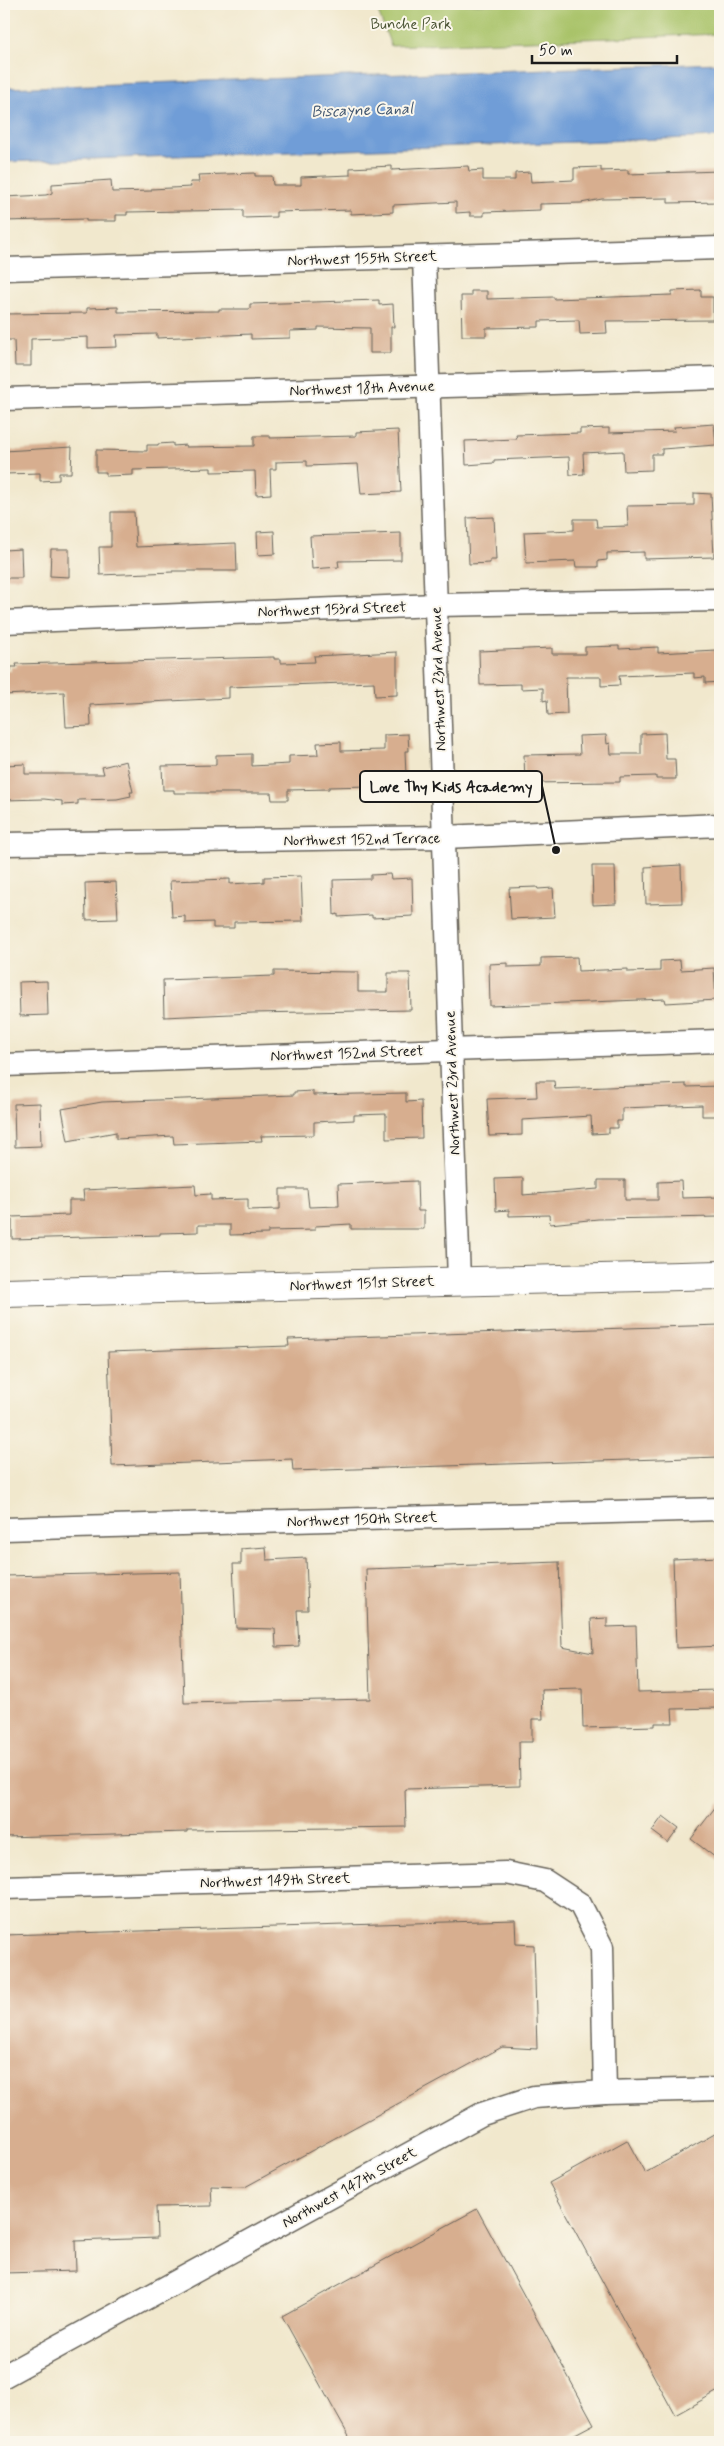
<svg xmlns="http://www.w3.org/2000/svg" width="724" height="2446" font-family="Mynerve,sans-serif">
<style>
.green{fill:#a9c369;stroke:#627042}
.water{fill:#6f9dd7;stroke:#465c7a}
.building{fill:#d7ae8f}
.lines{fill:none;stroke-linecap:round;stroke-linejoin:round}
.street-casing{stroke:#67635a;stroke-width:25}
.secondary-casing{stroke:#67635a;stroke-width:30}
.street{stroke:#fff;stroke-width:22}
.secondary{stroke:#fff;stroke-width:28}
.labels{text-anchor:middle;stroke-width:4;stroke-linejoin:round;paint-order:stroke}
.park-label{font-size:15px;fill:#4d5637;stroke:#fbf7ec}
.street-label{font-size:15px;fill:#1c1c1c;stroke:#fbf7ec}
.water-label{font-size:16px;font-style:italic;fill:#415670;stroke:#fbf7ec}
.leader{fill:none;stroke:#1c1c1c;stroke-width:2}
.callout-dot{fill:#1c1c1c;stroke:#fbf7ec;stroke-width:2}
.callout{fill:#fbf7ec;stroke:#1c1c1c;stroke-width:2}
.callout-label{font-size:16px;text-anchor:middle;font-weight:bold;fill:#1c1c1c}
</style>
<rect width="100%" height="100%" fill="#fbf7ec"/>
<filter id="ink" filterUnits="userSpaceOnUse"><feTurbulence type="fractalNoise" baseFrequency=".02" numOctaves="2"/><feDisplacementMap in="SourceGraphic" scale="10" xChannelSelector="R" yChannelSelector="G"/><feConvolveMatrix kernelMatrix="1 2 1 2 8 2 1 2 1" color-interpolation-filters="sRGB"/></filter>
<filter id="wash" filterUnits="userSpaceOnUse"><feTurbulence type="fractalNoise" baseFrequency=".0096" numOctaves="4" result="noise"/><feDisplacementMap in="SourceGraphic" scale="20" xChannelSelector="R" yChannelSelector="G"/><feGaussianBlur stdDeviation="1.12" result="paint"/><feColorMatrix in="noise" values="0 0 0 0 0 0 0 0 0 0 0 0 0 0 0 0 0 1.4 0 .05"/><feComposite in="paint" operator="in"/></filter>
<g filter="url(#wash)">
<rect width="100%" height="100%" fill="#f1e8cd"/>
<path class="green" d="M375,4h345v30l-329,12z"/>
<path class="water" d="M720,63v74l-716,25v-74z"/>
<g id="blocks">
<g class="building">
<path d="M392,166v4l76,-4 1,5 14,-1v10h32v-7l15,-1 1,10 43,-2v-12l27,-1v4l27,-1v4l92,-3v31l-52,1v-5l-66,1 -21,4 -41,1v6l-56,2v4h-14v-4l-14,1v-11l-63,3v7l-42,2v-4l-75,2v5l-33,1v-8l-116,2v3h-11v6h-30v-2l-82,2v-24l42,-2 6,-2v-9l59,-4 1,12 39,-1v-2l40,-2 -1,-5h9l-1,-7 57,-2v3h17l1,9h28v-8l49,-2v-7z"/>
<path d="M701,290v7h12v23l-107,1 1,12 -27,1 -1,-14 -40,1v6l-53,1v8h-24l-1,-40h10v-5h16v8l67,-2v2l118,-4v-4z"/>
<path d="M379,300v5l14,-1 1,23h-3v26h-21v-25l-52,-1v3l-28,1v7l-39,1v-5l-94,4v-4l-41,1 1,12 -29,1v-11l-57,2v27h-16l-1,-26h-10v-26l83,-1v-5l31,-1v5l101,-1v-2h31v-5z"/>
<path d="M714,424l2,21 -54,4v5h-10v16l-28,1 -1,-20 -40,2 1,21 -14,1 -1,-18 -75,3v3l-28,2 -1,-24 52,-2 -1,-4 64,-2v-4l29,-1v5l66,-2 -1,-4z"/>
<path d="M398,430l3,62 -40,2 -3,-30 -51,2v-5l-31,1v7h-6l1,25 -15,1 -1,-24 -44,1v-4l-78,2v5l-27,1v-4h-10v-22l51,1v-6h11v-1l15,-1v3l13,-1v2l68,-1v-10h16v2l86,-2v-4z"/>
<path d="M72,447l-1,26h-12v7l-19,1v-8l-36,1v-23z"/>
<path d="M694,493l17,1 3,63 -70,2v-7l-37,1v7l-9,1v6h-22l-1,-6 -49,2 -2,-31 50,-2v-11h22l1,8 31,-1 -1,-20 67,-1z"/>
<path d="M111,512h23l2,35 100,-4 1,28h-64v1l-73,3 -1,-28h12z"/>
<path d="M494,517l2,43h-6v3l-21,1 -2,-46z"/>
<path d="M274,531l1,23 -17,1 -1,-23z"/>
<path d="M401,533v27l-63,1 1,6 -27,2 -2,-33z"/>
<path d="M21,549l1,29h-18v-28z"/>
<path d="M51,549h18v28l-19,-1z"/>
<path d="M619,646v3l39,-2v6l58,-3 4,32 -15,1v-6l-11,1v-5l-75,3 1,9 -19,1v-9h-35l1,37 -19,1 -1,-15 -4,1v-13l-22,1v-5l-41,1 -1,-34 73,-3v6h33v-7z"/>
<path d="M397,652v43l-22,1 -1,-14 -145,5v11l-139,7 1,21 -25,1 -2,-35 -60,3v-24h7v-4h6l-1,-3 258,-7v2h7v4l34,-1 -1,-6z"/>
<path d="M665,733l1,26h9l1,20h-20v-3l-36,1v5l-95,1 -1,-28 56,-1 -1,-18 27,-1 1,9 3,-1 1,11h30v-20z"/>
<path d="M408,734l1,17h-4l1,25h-6l1,11 -31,2v-3l-41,1v2l-41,1v10h-16l-1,-7h-97v-3h-11l-1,-24 54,-1v-10l36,-1v12l37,-2v-8l29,-1 -1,-12 24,-1v9l43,-1v-15z"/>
<path d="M126,761l7,31h-3l1,4 -14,3 -39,1v4l-16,1v-4l-18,-2 -40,1v-35l21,-1v10h79l-2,-7z"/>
<path d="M681,865l1,38 -36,1 -1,-37z"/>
<path d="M592,866h23l1,38 -23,1z"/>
<path d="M390,874l1,5 21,-1 1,38 -41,2v-3l-34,2v-3l-4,1 -1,-35 38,-1v-4z"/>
<path d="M301,876l2,45 -69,1v6h-21v-6l-28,1v-7l-13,1 -2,-36 60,-2v5l34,-2v-5z"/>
<path d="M116,882l2,37 -32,1 -1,-37z"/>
<path d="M537,887l1,2 15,-1 2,29 -44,2 -2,-31z"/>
<path d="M577,957l1,14 50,-2v3l32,-1v-10l20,-1 1,10 33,-2 2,32 -50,3 -1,-4 -175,7 -1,-42 19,-1v4l33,-1v-8z"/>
<path d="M274,971l84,1v20h30v-19h22l1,37 -158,3 -89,4 -1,-37 111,-4z"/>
<path d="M47,981l1,34 -28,1 -1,-34z"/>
<path d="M536,1081h18l1,8 131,-5v3l34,-1v30h-18v-11l-80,3v13h-5v7h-8v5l-17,1 -1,-18 -69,4v15l-33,1 -2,-37 50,-2z"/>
<path d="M313,1091v4l93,-2v9l15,-1 1,37 -36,1v-25l-32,1v5l-40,2v13l-53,1 1,5 -88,3 -1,-8 -57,3v-7l-48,9 -6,-32 40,-7 192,-7v-3z"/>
<path d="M40,1103l1,43 -26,1 -1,-43z"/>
<path d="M523,1178v17l75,-6v-9h27v20h33v-18l23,-1 1,17 38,-1v20l-122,2 -48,5 -1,-9 -40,1v-6l-13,1 -1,-32z"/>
<path d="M417,1181l1,30h6v18h-73v-5l-36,2v4l-47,1v3l-38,1v-10h-32v7l-38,1v2l-148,4v-22l57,-2v-15h15l-1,-10 112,-5 1,10 15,-1v6l37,-1v11l32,-1v-20h27l2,18 30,-1 -1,-22z"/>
<path d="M720,1325v132l-427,14 -1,-12 -180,7 -4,-114 181,-6 -1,-7z"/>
<path d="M266,1547l1,13 39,-2 2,52h-11l2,36 -23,1 -1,-18 -39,-1 -3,-64h8v-15z"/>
<path d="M720,1557v89l-44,2 -3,-89z"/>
<path d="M559,1562l3,85 31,6 -2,-34 16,-1v9l29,-1 2,66 82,-2v18l-48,1 1,14h-18v3l-72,2 -1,-39 -40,1 1,29h-11v23h-13l1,44 -115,3 1,38 -219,3v2l-183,5v-261l176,-4 4,131 186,-4 -4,-130z"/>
<path d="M720,1801v60l-29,-22z"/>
<path d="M663,1816l16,12 -11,15 -16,-12z"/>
<path d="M515,1920l1,24 18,1 3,104 -35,-2 -257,140 -34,-1 1,20 -56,1 1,31 -82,3 1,30 -72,2v-338z"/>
<path d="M720,2131v259l-45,25 -126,-232 78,-43 18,33z"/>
<path d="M477,2209l117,215 -34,18h-208l-70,-126z"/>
</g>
</g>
</g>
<g filter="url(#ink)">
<use href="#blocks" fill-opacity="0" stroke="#67635a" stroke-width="1"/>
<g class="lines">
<defs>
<g id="street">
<path d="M424,257l35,1024"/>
<path d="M4,269l716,-21"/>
<path d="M4,399l716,-21"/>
<path d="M4,622l432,-17 284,-5"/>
<path d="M4,844l440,-7 276,-12"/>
<path d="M4,1065l716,-24"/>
<path d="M4,1529l716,-20"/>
<path d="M4,1888l502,-15 39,8 35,23 22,43 3,145"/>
<path d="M4,2376l478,-262 52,-17 71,-5 115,-3"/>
</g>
<path id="secondary" d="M4,1293l716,-18"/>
</defs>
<use href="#street" class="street-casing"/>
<use href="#secondary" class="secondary-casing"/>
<use href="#street" class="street"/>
<use href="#secondary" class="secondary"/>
</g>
</g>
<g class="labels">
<g class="park-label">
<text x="411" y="29">Bunche Park</text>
</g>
<g class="street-label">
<text transform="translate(362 258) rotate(-2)" y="5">Northwest 155th Street</text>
<text transform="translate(362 388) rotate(-2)" y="5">Northwest 18th Avenue</text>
<text transform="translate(332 609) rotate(-2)" y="5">Northwest 153rd Street</text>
<text transform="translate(438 679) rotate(-92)" y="5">Northwest 23rd Avenue</text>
<text transform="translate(362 839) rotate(-1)" y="5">Northwest 152nd Terrace</text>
<text transform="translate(347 1053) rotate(-2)" y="5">Northwest 152nd Street</text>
<text transform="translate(452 1083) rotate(-92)" y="5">Northwest 23rd Avenue</text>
<text transform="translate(362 1283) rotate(-2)" y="5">Northwest 151st Street</text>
<text transform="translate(362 1519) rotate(-2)" y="5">Northwest 150th Street</text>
<text transform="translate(275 1880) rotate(-2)" y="5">Northwest 149th Street</text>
<text transform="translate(349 2187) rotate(-29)" y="5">Northwest 147th Street</text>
</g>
<g class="water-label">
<text transform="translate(362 109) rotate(-2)" y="6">Biscayne Canal</text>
</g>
</g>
<path class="leader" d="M556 850L542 786"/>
<circle class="callout-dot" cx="556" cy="850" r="5"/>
<rect class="callout" x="360" y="771" width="182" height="31" rx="5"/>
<g class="callout-label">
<text x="451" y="792">Love Thy Kids Academy</text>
</g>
<rect width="724" height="2446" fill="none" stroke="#fbf7ec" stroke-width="20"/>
<path d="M532 55v8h145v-8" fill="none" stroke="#1c1c1c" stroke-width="2.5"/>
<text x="539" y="55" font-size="15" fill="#1c1c1c" stroke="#fbf7ec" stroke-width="4" paint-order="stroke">50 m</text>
</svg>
